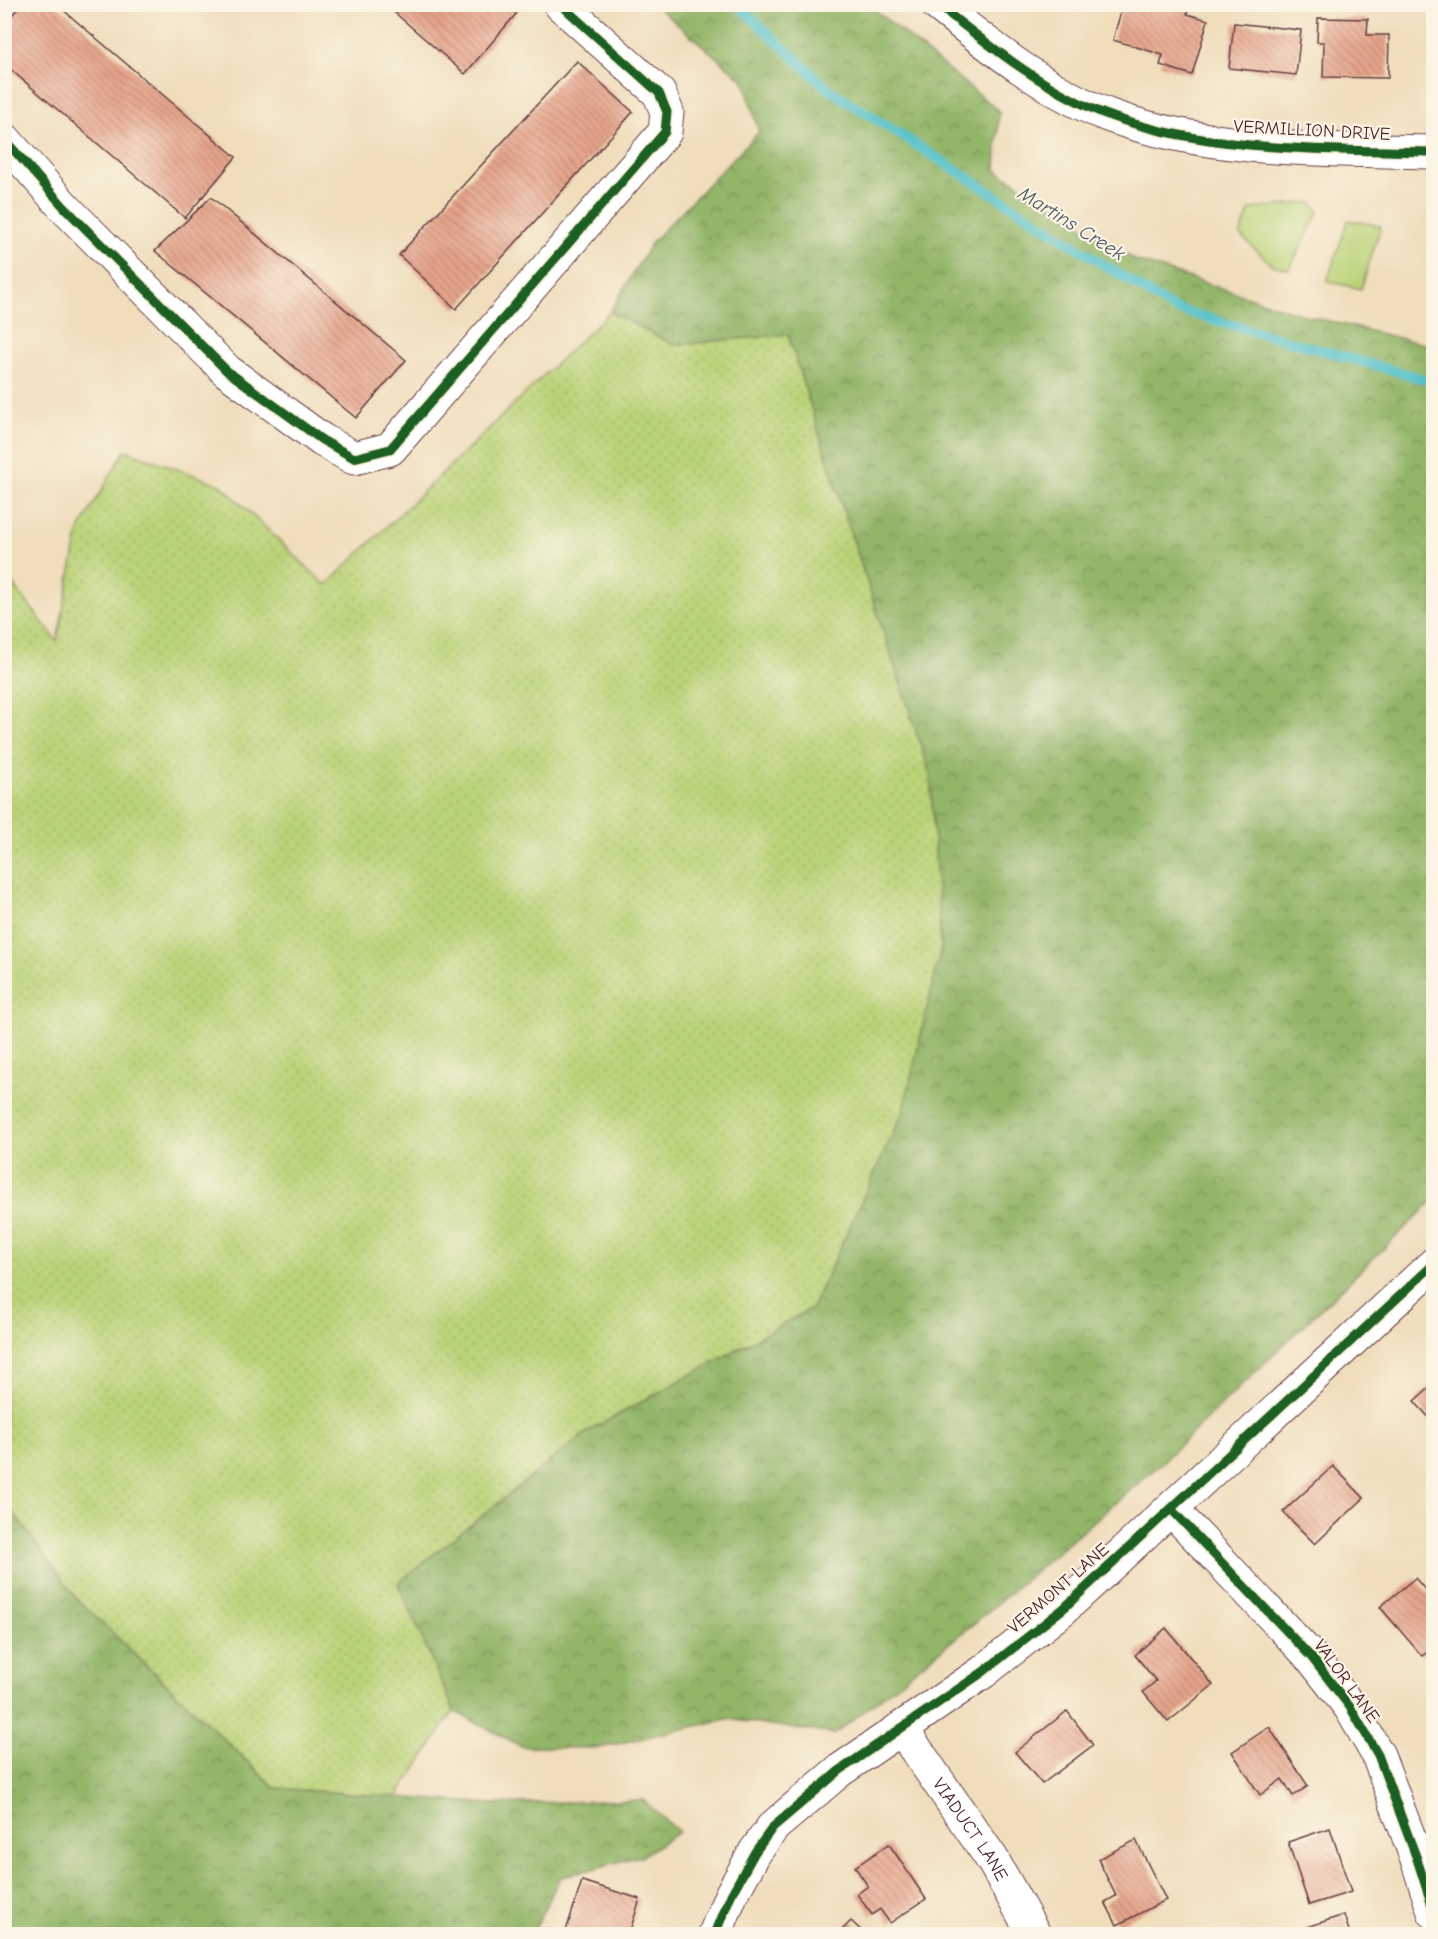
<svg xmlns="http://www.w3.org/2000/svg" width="1438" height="1939" font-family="'Comic Neue',sans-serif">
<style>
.grass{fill:url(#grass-dots);stroke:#827952;stroke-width:1.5}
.forest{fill:url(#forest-crowns);stroke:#6e6a4a;stroke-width:1.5}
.park{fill:#b9d378;stroke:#827952;stroke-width:1.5}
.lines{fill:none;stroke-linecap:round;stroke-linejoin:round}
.stream{stroke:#53c1ca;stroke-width:10}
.building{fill:url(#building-back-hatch)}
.street-casing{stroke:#633c41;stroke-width:35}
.street{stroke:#fff;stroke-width:33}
.cycleway-casing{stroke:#fcf5e5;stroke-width:13}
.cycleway{stroke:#1b5e20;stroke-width:9}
.labels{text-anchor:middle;stroke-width:4.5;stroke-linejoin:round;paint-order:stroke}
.street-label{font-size:18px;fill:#4a1f2b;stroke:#fcf5e5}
.water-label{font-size:20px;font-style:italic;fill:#4d5863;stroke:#fcf5e5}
</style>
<defs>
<pattern id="grass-dots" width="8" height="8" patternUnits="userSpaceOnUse" patternTransform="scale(1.5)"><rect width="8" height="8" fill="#b9d378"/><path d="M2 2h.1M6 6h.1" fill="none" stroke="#a1b568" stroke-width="1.8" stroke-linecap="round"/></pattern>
<pattern id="forest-crowns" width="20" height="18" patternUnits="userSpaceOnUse" patternTransform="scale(1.5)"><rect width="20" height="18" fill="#92b568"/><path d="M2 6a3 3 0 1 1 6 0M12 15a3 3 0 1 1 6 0" fill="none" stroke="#799356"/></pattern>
<pattern id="building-back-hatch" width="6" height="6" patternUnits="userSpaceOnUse" patternTransform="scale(1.5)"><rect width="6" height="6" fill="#e6a48b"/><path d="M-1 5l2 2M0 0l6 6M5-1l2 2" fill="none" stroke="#bc8572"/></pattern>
</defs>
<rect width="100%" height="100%" fill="#fcf5e5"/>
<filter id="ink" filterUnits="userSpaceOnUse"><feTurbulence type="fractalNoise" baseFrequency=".0167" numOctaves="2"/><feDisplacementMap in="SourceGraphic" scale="12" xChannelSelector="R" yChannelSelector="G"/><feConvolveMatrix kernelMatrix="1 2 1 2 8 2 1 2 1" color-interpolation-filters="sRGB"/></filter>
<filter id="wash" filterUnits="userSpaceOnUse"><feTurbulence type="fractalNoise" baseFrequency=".008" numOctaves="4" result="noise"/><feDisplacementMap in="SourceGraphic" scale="24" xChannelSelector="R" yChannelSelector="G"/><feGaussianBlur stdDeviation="1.35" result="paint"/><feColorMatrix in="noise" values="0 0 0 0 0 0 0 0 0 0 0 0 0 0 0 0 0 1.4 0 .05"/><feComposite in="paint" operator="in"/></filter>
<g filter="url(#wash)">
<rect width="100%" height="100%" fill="#efddbb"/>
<path class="grass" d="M610,312l64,33 114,-11 55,175 87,264 12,175 -39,164 -91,196 -225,124 -189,151 56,128 -57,86 -122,-9 -198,-189 -72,-97v-928l52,67 22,-111 46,-80 96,35 105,100z"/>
<g class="forest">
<path d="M655,5h214l130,106 -3,59 139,90 165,54 133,32v855l-278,268 -179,153 -141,112 -108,-15 -128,29 -76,-1 -69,-36 -56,-128 189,-151 225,-124 91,-196 38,-164 -11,-175 -87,-264 -55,-175 -114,11 -64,-33 42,-70 107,-110 -15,-51z"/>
<path d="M5,1502l72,97 198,189 217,16 151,-4 36,32 -36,23 -83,23 -28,56h-527z"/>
</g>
<g class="park">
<path d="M1312,202l7,9 -30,58 -17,-4 -32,-30 10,-26z"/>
<path d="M1348,220l33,6 -20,63 -34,-8z"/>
</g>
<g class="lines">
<path class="stream" d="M737,4l90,84 345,220 262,74"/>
</g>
<g id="blocks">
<g class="building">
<path d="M21,4h35l180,153 -51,61 -181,-154v-39z"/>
<path d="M385,4h119l12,10 -51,60z"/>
<path d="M1123,4h67l-3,10 21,6 -16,55 -32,-10 3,-10 -50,-15z"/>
<path d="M1318,18l50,1 -1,16h22l-1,43 -65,-1 1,-35h-7z"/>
<path d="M1234,23l67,7 -5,45 -67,-7z"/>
<path d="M577,61l56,51 -177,197 -57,-54z"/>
<path d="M211,197l195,163 -50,58 -201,-167z"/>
<path d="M1434,1383v40l-20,-22z"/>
<path d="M1333,1466l31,32 -49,46 -32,-32z"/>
<path d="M1415,1578l19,22v47l-12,9 -42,-49z"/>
<path d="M1166,1628l47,57 -45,37 -25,-30 13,-11 -21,-26z"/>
<path d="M1067,1711l26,34 -51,39 -27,-32z"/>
<path d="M1269,1727l39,59 -15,10 -11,-17 -22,16 -28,-43z"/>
<path d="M1330,1828l21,64 -42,13 -21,-63z"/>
<path d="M1136,1840l30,60 -49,25 -12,-23 11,-6 -18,-37z"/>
<path d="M889,1844l37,55 -36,24 -10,-14 -8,6 -15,-21 11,-8 -13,-19z"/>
<path d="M582,1881l58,18 -11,35h-64z"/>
<path d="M1344,1915l6,19h-44l-2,-6z"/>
<path d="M851,1921l14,13h-27z"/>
</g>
</g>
</g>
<g filter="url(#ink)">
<use href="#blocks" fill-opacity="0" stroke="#633c41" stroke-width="1.5"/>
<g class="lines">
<defs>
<g id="street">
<path d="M937,4c51,41 114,91 176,113 103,36 213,32 321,35"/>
<path d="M4,139l60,68 163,164 95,69 32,18 36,-9 275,-317 2,-20 -8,-19 -99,-89"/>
<path d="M1171,1509l141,149 38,49 28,48 39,104 17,53"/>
<path id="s1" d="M901,1728l91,131 42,75"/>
<path d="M715,1934l16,-39 24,-43 18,-25 66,-56 144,-99 81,-64 370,-344"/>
</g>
</defs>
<use href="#street" class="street-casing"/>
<use href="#street" class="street"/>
<defs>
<g id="cycleway">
<path d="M937,4c51,41 114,91 176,113 103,36 213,32 321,35"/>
<path d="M4,139l60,68 163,164 95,69 32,18 36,-9 275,-317 2,-20 -8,-19 -99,-89"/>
<path d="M1171,1509l141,149 38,49 28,48 39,104 17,53"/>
<path d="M715,1934l16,-39 24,-43 18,-25 66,-56 144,-99 81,-64 370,-344"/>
</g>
</defs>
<use href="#cycleway" class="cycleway-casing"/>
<use href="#cycleway" class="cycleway"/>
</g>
</g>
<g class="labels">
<g class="street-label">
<text transform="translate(1312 130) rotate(3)" y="6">VERMILLION DRIVE</text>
<text transform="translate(1058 1588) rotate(-41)" y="6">VERMONT LANE</text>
<text transform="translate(1347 1681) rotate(54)" y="6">VALOR LANE</text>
<text dy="6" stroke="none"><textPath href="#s1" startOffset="123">VIADUCT LANE</textPath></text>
</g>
<g class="water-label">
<text transform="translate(1072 223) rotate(32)" y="7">Martins Creek</text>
</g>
</g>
<rect width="1438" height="1939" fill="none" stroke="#fcf5e5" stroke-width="24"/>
</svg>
